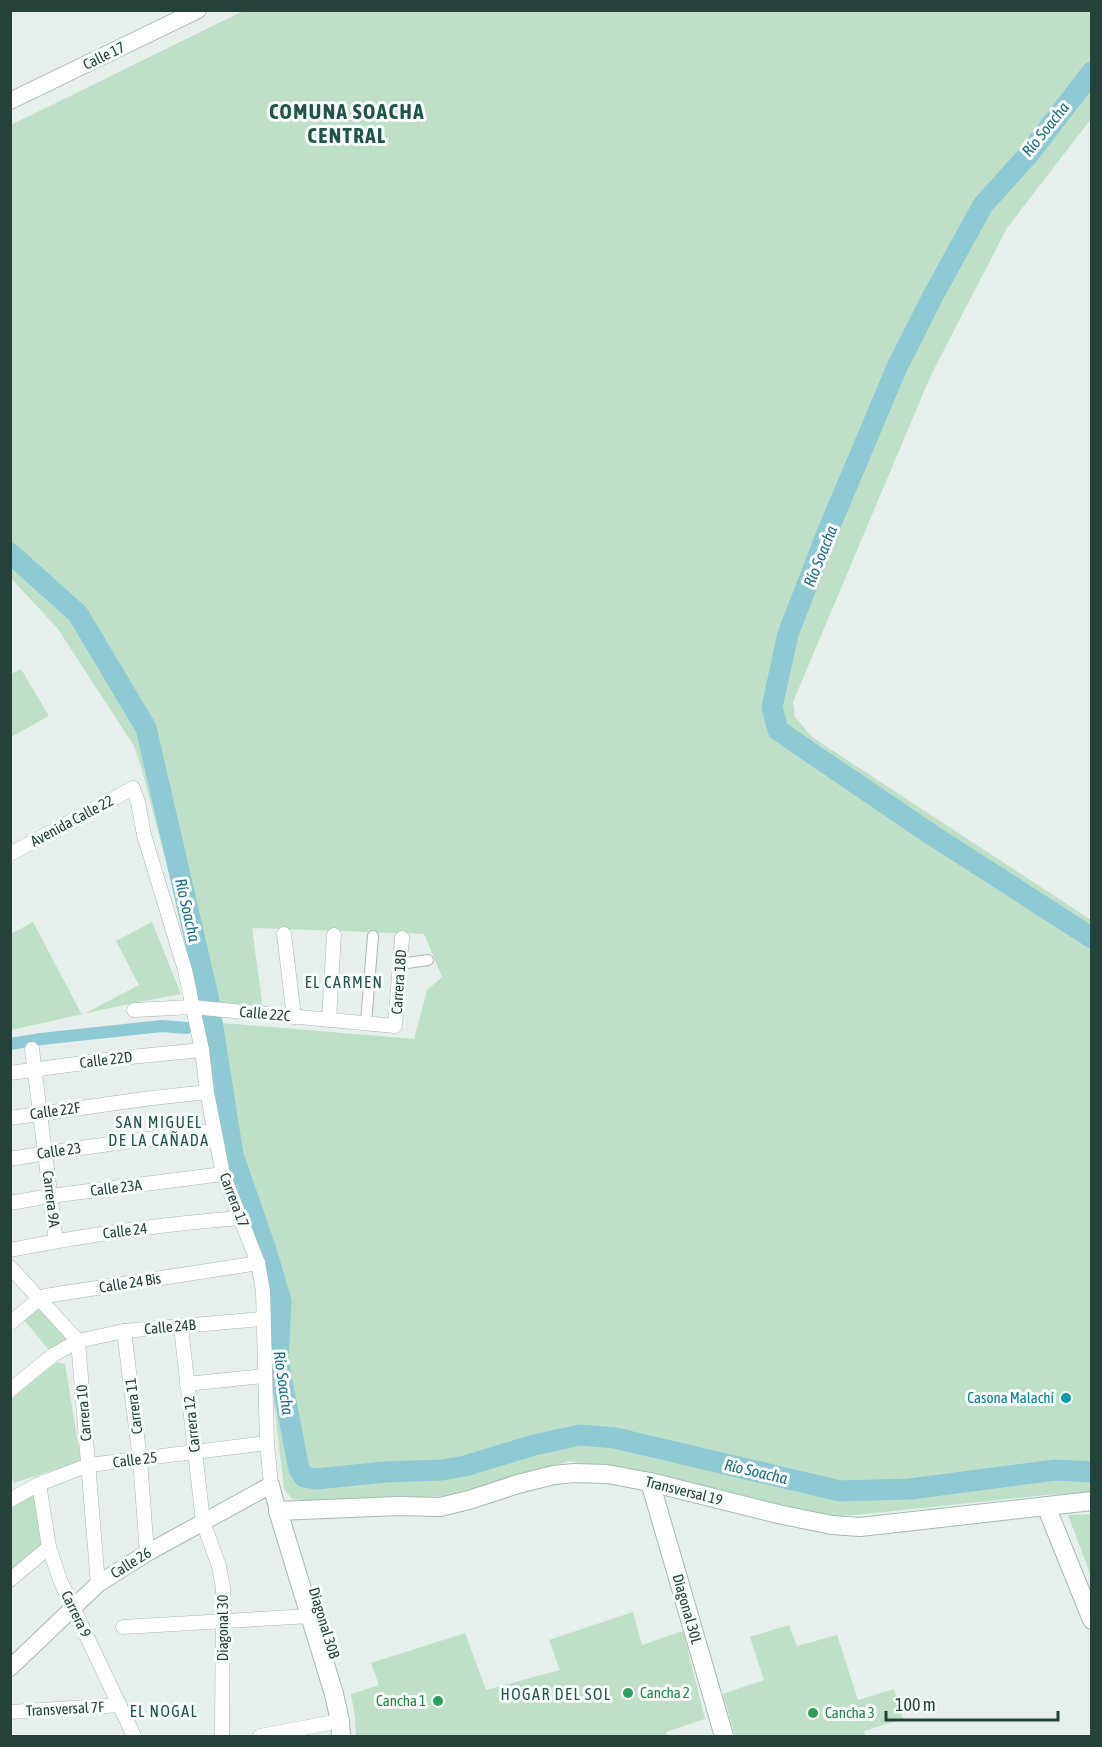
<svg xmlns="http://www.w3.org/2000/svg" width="1102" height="1747" font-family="'Asap Condensed',sans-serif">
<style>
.green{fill:#bfe0c8;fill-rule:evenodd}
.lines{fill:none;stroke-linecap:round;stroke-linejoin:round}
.canal{stroke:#8ec9d4;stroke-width:12}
.river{stroke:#8ec9d4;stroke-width:21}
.pedestrian-casing{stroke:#a8b8b2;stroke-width:12}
.minor-casing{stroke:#a8b8b2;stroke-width:15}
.tertiary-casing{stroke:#a8b8b2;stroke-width:18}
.secondary-casing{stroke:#a4bbb3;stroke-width:20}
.pedestrian{stroke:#fff;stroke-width:10}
.minor{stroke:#fff;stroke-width:14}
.tertiary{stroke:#fff;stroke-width:16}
.secondary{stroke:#fff;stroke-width:18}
.culture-dot{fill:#0f9aa8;stroke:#f7fbf9;stroke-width:2}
.leisure-dot{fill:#2e9e5b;stroke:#f7fbf9;stroke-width:2}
.labels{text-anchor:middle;stroke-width:6;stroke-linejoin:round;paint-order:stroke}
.street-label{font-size:15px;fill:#24423a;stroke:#f7fbf9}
.culture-label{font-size:15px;fill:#0d838f;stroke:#f7fbf9;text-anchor:end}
.leisure-label{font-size:15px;fill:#27864d;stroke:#f7fbf9;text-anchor:start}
.water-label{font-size:16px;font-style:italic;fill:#1c6f80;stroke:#f7fbf9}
.neighbourhood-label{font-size:16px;letter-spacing:1.5px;fill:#1f5548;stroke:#f7fbf9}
.district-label{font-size:21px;font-weight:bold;letter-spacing:1.5px;fill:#1f5548;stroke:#f7fbf9}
</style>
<rect width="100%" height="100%" fill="#e6efeb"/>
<g class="green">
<path d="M243,11h848v108l-84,109 -76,147 -138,327 2,15 17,20 279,183v573l-45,2 -191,20 -23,1 -262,-55 -123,35 -125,6 -30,-3 -8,-10 -16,-139 -1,-72 -38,-106 -27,-174 -62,-235 -6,-17 -76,-117 -47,-51v-453zM252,928l172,6 18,43 -15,13 -13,49 -191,-16 -4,-6 -3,-14 47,6z"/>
<path d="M21,669l28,47 -38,21v-63z"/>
<path d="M33,922l49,93 57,-30 -23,-44 36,-19 29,72c-57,10 -114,24 -170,36v-96z"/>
<path d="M39,1299l39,42 -25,14 -33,-40z"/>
<path d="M57,1362l8,2 16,97 -67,22 -3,-7v-77z"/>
<path d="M35,1492l7,52 -31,28v-66z"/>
<path d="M1091,1514h1l-1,62 -23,-61z"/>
<path d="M633,1612l9,33 41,-14 22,88 -39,13 1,4h-311l-1,-19 -4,-23 28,-9 -8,-22 94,-30 21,57 74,-20 -11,-30z"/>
<path d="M789,1625l8,21 40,-11 21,65 36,-11 9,30 -39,12 1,5h-130l-12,-42 41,-14 -14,-43z"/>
</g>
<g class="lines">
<path class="canal" d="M10,1044l31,-5 121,-13 25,2"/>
<g class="river">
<path d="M1092,72l-64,83 -45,50 -48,87 -38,75 -70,166 -39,101 -16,73 6,23 17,12 137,93 160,103"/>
<path d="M10,553l68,61 68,114 62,268 25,159 33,95 15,51 -3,60 21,108 5,8 12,2 69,-7 57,-2 23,-4 69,-21 46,-10 35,3 225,53 70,-2 145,-19 37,2"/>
</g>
<defs>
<g id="pedestrian">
<path d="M400,964l28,-4"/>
<path d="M366,1023l7,-87"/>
</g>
<g id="minor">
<path d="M10,854l123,-66 5,14 6,33 41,135 17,80 5,42 16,82 35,89 5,28 4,152 4,42"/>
<path d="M284,934l10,83"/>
<path d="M134,1010l58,-3 203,19 7,-88"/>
<path d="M329,1020l5,-85"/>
<path d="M32,1049l24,192"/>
<path d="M10,1073l110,-15 82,-8"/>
<path d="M10,1118l134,-19 63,-7"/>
<path d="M10,1159c68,-12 136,-20 204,-28"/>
<path d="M10,1203l40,-7 173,-22"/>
<path d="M10,1250c76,-15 153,-26 230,-32"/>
<path d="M10,1267l68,74 20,243"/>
<path d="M10,1323l29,-24 6,-3 213,-33"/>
<path d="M181,1327l22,195 16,44 4,22 -1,148"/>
<path d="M124,1331l16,129 7,93"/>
<path d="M187,1384l77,-8"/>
<path d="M10,1390l43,-35 25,-14 46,-10 138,-12"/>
<path d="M39,1484l10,63 11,33 74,156"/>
<path d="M10,1500l29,-16 50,-19 178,-22"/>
<path d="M10,1580l39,-33"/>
<path d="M123,1627l188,-11"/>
<path d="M10,1712l110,-7"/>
<path d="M260,1736l80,-15"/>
</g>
<g id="tertiary">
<path d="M10,101l188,-91"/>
<path d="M10,1668l88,-84 49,-31 124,-68 7,26"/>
</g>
<g id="secondary">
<path d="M650,1482l74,254"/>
<path d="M1046,1506l46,114"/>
<path d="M341,1736l-1,-15 -6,-27 -56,-183 120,-5 42,1 29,-7 49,-16 36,-9 20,-2 33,1 43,8 128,32 54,11 28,2 232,-26"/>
</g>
</defs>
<use href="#pedestrian" class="pedestrian-casing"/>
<use href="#minor" class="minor-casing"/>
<use href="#tertiary" class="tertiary-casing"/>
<use href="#secondary" class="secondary-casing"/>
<use href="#pedestrian" class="pedestrian"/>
<use href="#minor" class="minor"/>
<use href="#tertiary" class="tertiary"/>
<use href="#secondary" class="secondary"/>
</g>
<circle class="culture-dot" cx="1066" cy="1398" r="6"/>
<g class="leisure-dot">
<circle cx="628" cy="1693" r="6"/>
<circle cx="438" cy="1701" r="6"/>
<circle cx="813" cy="1713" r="6"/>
</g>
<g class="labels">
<g class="street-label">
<text transform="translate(104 56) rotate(-26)" y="5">Calle 17</text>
<text transform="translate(72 821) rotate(-28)" y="5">Avenida Calle 22</text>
<text transform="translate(399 982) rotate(-86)" y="5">Carrera 18D</text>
<text transform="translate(265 1014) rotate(5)" y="5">Calle 22C</text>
<text transform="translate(106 1060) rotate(-7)" y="5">Calle 22D</text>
<text transform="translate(55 1111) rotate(-8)" y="5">Calle 22F</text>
<text transform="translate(59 1151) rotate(-8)" y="5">Calle 23</text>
<text transform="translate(116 1188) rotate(-7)" y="5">Calle 23A</text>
<text transform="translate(51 1199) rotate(83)" y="5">Carrera 9A</text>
<text transform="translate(234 1200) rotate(69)" y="5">Carrera 17</text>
<text transform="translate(125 1231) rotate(-7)" y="5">Calle 24</text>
<text transform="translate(130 1283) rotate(-9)" y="5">Calle 24 Bis</text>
<text transform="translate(170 1327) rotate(-5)" y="5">Calle 24B</text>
<text transform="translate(134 1406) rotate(-97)" y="5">Carrera 11</text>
<text transform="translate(84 1413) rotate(-95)" y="5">Carrera 10</text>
<text transform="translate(192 1424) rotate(-96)" y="5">Carrera 12</text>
<text transform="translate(135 1460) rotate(-7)" y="5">Calle 25</text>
<text transform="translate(684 1491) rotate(14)" y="5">Transversal 19</text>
<text transform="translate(131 1563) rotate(-32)" y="5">Calle 26</text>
<text transform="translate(687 1609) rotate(74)" y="5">Diagonal 30L</text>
<text transform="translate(76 1614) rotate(64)" y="5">Carrera 9</text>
<text transform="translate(324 1623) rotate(73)" y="5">Diagonal 30B</text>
<text transform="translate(223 1628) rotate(-90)" y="5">Diagonal 30</text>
<text transform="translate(65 1709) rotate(-3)" y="5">Transversal 7F</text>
</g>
<g class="culture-label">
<text x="1054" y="1403">Casona Malachí</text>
</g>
<g class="leisure-label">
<text x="640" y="1698">Cancha 2</text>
<text x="426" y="1706" text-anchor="end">Cancha 1</text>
<text x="825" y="1718">Cancha 3</text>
</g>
<g class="water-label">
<text transform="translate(1045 129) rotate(-51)" y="6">Río Soacha</text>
<text transform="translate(820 556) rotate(-68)" y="6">Río Soacha</text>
<text transform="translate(188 910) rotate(77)" y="6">Río Soacha</text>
<text transform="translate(284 1383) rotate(82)" y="6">Río Soacha</text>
<text transform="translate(756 1471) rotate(13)" y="6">Río Soacha</text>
</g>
<g class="neighbourhood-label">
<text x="344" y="988">EL CARMEN</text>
<text x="159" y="1128">SAN MIGUEL<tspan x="159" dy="18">DE LA CAÑADA</tspan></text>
<text x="556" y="1700">HOGAR DEL SOL</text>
<text x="164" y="1717">EL NOGAL</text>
</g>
<g class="district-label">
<text x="347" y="119">COMUNA SOACHA<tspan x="347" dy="24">CENTRAL</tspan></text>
</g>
</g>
<rect width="1102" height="1747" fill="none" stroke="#24423a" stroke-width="24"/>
<path d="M886 1711v9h172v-9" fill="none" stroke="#24423a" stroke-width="3"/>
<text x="895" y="1711" font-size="18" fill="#24423a" stroke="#f7fbf9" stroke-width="4.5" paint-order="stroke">100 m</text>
</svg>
